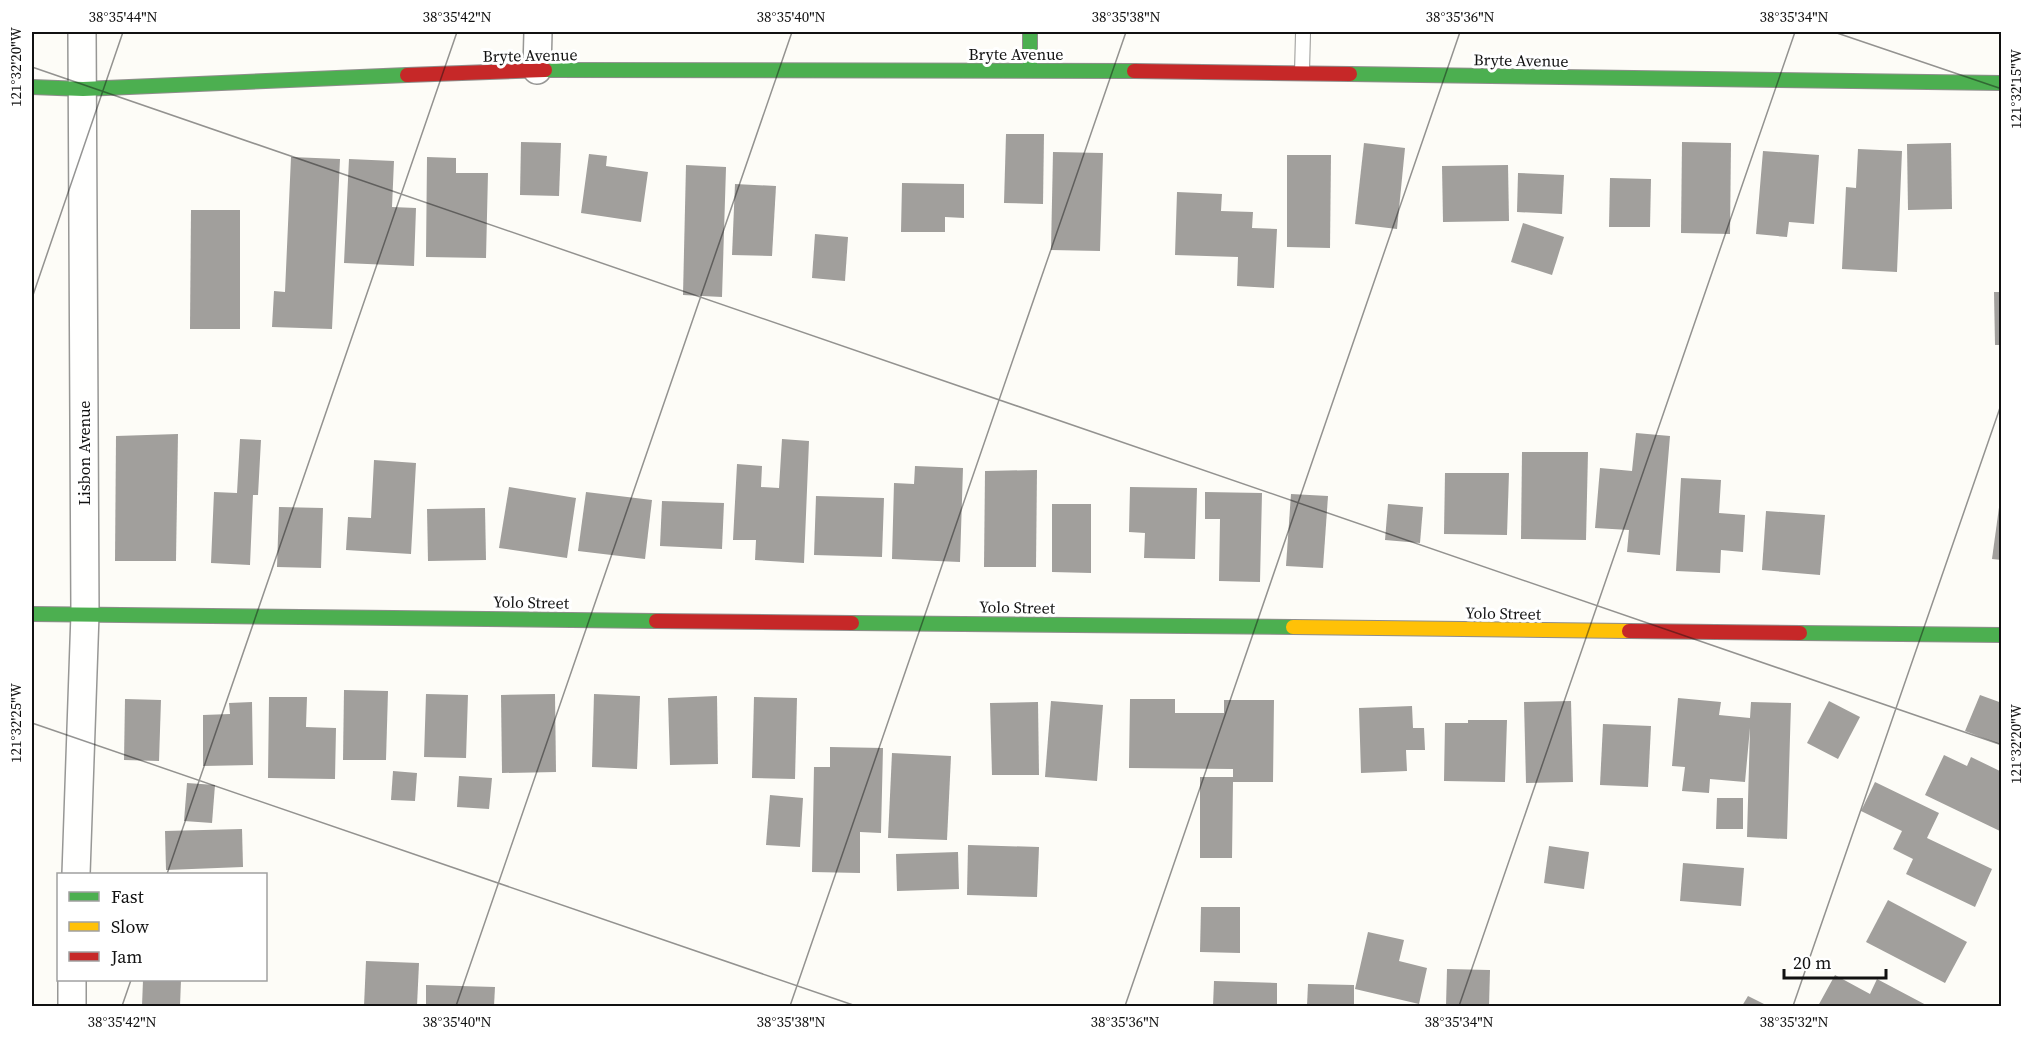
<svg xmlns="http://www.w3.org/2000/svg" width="2033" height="1038" font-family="'Source Serif 4',serif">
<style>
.building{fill:#a19f9c}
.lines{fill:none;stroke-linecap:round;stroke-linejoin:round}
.lane-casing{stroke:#979795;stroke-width:16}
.street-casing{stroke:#979795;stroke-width:30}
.fast-casing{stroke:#8e8d8b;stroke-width:16}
.slow-casing{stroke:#8e8d8b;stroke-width:16}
.jam-casing{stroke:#8e8d8b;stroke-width:16}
.lane{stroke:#fffffe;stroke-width:14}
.street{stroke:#fffffe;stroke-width:27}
.fast{stroke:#4caf50;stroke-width:14}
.slow{stroke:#ffc107;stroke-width:14}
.jam{stroke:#c62828;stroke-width:14}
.ticks{fill:none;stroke:#111;stroke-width:1.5;stroke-opacity:0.45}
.labels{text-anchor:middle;stroke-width:6;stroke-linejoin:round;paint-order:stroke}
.street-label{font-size:16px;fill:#111;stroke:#fff}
.neatline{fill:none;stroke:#111;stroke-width:2}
.ticks-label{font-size:15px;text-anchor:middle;fill:#111}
</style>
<rect width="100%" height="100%" fill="#fdfcf7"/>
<g class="building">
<path d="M1006,134h38l-1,70 -39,-1z"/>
<path d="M521,142l40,1 -2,53 -39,-1z"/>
<path d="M1682,142l49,1 -1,91 -49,-1z"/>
<path d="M1364,143l41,5 -8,81 -42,-5z"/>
<path d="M1951,143l1,66 -44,1 -1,-66z"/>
<path d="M1858,149l44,2 -5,121 -55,-3 4,-82 10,1z"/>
<path d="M1763,151l56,4 -5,69 -25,-2 -2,15 -31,-3z"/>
<path d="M1053,152l50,1 -3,98 -49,-1z"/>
<path d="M589,154l18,2 -1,10 42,6 -7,50 -60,-9z"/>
<path d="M1287,155h44l-1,93 -43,-1z"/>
<path d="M291,157l49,2 -8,170 -60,-2 2,-36 11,1z"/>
<path d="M427,157l29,1v15h32l-2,85 -60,-1z"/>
<path d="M349,159l45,2 -2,46 24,1 -2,58 -70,-3z"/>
<path d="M686,165l40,2 -4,130 -39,-2z"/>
<path d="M1508,165l1,56 -66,1 -1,-56z"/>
<path d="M1518,173l46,2 -2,39 -45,-2z"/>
<path d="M1610,178l41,1 -1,48h-41z"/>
<path d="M902,183l62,1v34l-19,-1v15h-44z"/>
<path d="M735,184l41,2 -4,70 -40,-1z"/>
<path d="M1177,192l45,2 -1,17 32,1 -1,16 25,1 -3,59 -37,-2 1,-29 -63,-2z"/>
<path d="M191,210h49v119h-50z"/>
<path d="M1523,223l41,14 -12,38 -41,-13z"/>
<path d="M815,234l33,3 -3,44 -33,-3z"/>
<path d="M1994,292h8v53h-7z"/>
<path d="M1636,433l34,3 -10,119 -33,-3 2,-22 -34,-2 5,-60 32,3z"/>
<path d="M178,434l-2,127h-61l1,-125z"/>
<path d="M240,439l21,1 -3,55h-5l-3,70 -39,-2 3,-71 23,1z"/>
<path d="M782,439l27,2 -5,122 -49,-3 1,-20h-23l4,-76 25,2 -1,21 18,1z"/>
<path d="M1522,452h66l-2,88 -65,-1z"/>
<path d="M374,460l42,3 -5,91 -65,-4 2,-33 23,1z"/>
<path d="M915,466l48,2 -3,94 -68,-3 2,-76 20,1z"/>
<path d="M1037,470l-1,97h-52l1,-96z"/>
<path d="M1445,473h64l-2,62 -63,-1z"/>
<path d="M1681,478l40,2 -2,33 26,2 -2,37 -22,-2 -1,23 -44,-2z"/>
<path d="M509,487l67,11 -9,60 -68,-10z"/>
<path d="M1130,487l67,1 -2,71 -51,-1 1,-25 -16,-1z"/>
<path d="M586,492l66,8 -7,59 -67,-8z"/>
<path d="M1205,492l57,1 -2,89 -41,-1 1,-62h-15z"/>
<path d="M1291,494l37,2 -5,72 -37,-2z"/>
<path d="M816,496l68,2 -2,59 -68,-2z"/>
<path d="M2000,500h2v60l-10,-1z"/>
<path d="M662,501l62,2 -2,46 -62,-3z"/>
<path d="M1052,504h39v69l-39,-1z"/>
<path d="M1388,504l35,3 -3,36 -35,-3z"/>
<path d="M279,507l44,1 -2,60 -44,-1z"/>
<path d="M485,508l1,52 -58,1 -1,-52z"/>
<path d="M1766,511l59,4 -5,60 -58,-5z"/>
<path d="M344,690l44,1 -2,69h-43z"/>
<path d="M426,694l42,1 -2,63 -42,-1z"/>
<path d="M555,694l1,78 -54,1 -1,-78z"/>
<path d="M594,694l46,2 -3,73 -45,-2z"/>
<path d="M1980,695l22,8v42l-37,-14z"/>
<path d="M717,696l1,68 -48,1 -2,-67z"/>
<path d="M269,697h38l-1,30 30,1 -1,51 -67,-1z"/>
<path d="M754,697l43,1 -2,81 -43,-1z"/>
<path d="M1678,698l43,4 -2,13 31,3 1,-16 40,1 -4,136 -40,-2 3,-109 -5,54 -35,-3 -1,14 -27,-2 3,-24 -13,-1z"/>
<path d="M125,699l36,1 -2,61 -35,-1z"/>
<path d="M1130,699h45v14h49v-13h50l-1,82h-40l-1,76h-32v-81h33v-8l-104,-1z"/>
<path d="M1051,701l52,4 -6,76 -52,-4z"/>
<path d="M1571,701l2,81 -47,1 -2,-81z"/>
<path d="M1829,701l31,16 -22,42 -31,-16z"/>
<path d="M252,702l1,63 -50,1v-51l27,-1 -1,-11z"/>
<path d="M1038,702l1,73h-47l-2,-72z"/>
<path d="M1412,706l1,22h11l1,22h-19l1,21 -46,2 -2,-65z"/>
<path d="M1468,720h39l-2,62 -61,-1 1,-58h23z"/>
<path d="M1603,724l48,2 -3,61 -48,-2z"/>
<path d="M830,747l53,1 -2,85 -21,-1v41l-48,-1 2,-105h16z"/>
<path d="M892,753l59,3 -4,84 -59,-2z"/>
<path d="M1944,755l23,11 4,-9 31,15v60l-77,-37z"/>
<path d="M393,771l24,2 -2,28 -24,-1z"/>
<path d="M459,776l33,2 -3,31 -32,-2z"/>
<path d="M1875,782l64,31 -12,25 65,31 -17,38 -69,-33 7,-15 -20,-10 9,-18 -41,-20z"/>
<path d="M187,783l28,2 -3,38 -28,-2z"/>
<path d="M770,795l33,3 -3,49 -34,-2z"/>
<path d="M1717,798h26v31h-27z"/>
<path d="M242,829l1,38 -77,3 -1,-39z"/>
<path d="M968,845l71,2 -2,50 -70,-2z"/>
<path d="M1549,846l40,6 -5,37 -40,-6z"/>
<path d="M958,852l1,37 -62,2 -1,-37z"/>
<path d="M1683,863l61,5 -3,38 -61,-5z"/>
<path d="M1888,900l79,42 -22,41 -79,-41z"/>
<path d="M1201,907h39v46l-40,-1z"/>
<path d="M1368,932l36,8 -5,21 28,7 -8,36 -64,-15z"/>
<path d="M366,961l53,2 -2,43h-53z"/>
<path d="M1447,969l43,1 -1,36h-43z"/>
<path d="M1835,975l35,19 7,-15 51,27h-110z"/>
<path d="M143,980h38l-1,26h-38z"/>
<path d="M1214,981l63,2v23h-64z"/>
<path d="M1308,984l46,1v21h-47z"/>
<path d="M426,985l69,2 -1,19h-68z"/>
<path d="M1748,996l20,10h-26z"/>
</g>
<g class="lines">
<defs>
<path id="lane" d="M1302,73l1,-41"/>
<g id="street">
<path d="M537,70l1,-38"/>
<path d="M76,874l9,-260 -3,-582"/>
<path d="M72,1006v-26"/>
</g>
<g id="fast">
<path d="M1030,32v38"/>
<path d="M545,70l589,1"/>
<path d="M1350,74l652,9"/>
<path d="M32,87l51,2 324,-14"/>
<path d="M32,614l624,7"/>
<path d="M852,623l441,4"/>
<path d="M1800,633l202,2"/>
</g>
<path id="slow" d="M1293,627l336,4"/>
<g id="jam">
<path d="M1134,71l216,3"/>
<path d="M407,75l138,-5"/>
<path d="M656,621l196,2"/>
<path d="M1629,631l171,2"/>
</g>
</defs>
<use href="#lane" class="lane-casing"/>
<use href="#street" class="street-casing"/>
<use href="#fast" class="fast-casing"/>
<use href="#slow" class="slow-casing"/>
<use href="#jam" class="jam-casing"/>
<use href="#lane" class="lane"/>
<use href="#street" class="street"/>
<use href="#fast" class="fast"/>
<use href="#slow" class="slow"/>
<use href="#jam" class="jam"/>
</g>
<path class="ticks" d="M1834,32l168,57M32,67l1970,678M32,298l91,-266M32,723l824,283M167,874l290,-842M122,1006l9,-26M456,1006l336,-974M790,1006l336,-974M1125,1006l335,-974M1459,1006l336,-974M1793,1006l209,-604"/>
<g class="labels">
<g class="street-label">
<text x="1016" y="60">Bryte Avenue</text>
<text transform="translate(530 55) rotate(-1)" y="6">Bryte Avenue</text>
<text transform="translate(1521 60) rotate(1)" y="6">Bryte Avenue</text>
<text transform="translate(84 453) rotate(-90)" y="6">Lisbon Avenue</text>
<text transform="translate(531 602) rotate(1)" y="6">Yolo Street</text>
<text transform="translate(1017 607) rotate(1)" y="6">Yolo Street</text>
<text transform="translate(1503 613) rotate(1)" y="6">Yolo Street</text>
</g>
</g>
<rect width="2033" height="1038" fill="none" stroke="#ffffff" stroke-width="66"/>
<rect x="57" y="873" width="210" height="108" fill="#ffffff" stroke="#a0a0a0" stroke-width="1.5"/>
<rect x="69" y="892" width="30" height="9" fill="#4caf50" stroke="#a0a0a0" stroke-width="1.5"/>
<text x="111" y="903" font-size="18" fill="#111111">Fast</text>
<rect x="69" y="922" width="30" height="9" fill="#ffc107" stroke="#a0a0a0" stroke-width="1.5"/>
<text x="111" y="933" font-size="18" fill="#111111">Slow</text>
<rect x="69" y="952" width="30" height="9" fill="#c62828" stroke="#a0a0a0" stroke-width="1.5"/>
<text x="111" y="963" font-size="18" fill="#111111">Jam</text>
<path d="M1784 969v9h102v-9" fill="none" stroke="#111111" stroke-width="3"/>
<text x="1793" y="969" font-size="18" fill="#111111" stroke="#ffffff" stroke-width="4.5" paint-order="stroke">20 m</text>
<rect x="33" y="33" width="1967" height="972" class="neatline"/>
<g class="ticks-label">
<text x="123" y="22">38°35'44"N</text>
<text x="457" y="22">38°35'42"N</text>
<text x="791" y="22">38°35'40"N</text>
<text x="1126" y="22">38°35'38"N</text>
<text x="1460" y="22">38°35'36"N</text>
<text x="1794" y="22">38°35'34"N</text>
<text transform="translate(16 67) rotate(-90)" y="5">121°32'20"W</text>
<text transform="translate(2016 89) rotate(-90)" y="5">121°32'15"W</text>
<text transform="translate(16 723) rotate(-90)" y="5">121°32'25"W</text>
<text transform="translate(2016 744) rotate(-90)" y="5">121°32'20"W</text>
<text x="122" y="1027">38°35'42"N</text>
<text x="457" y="1027">38°35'40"N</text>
<text x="791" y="1027">38°35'38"N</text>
<text x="1125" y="1027">38°35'36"N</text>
<text x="1459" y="1027">38°35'34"N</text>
<text x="1794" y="1027">38°35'32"N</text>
</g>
</svg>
